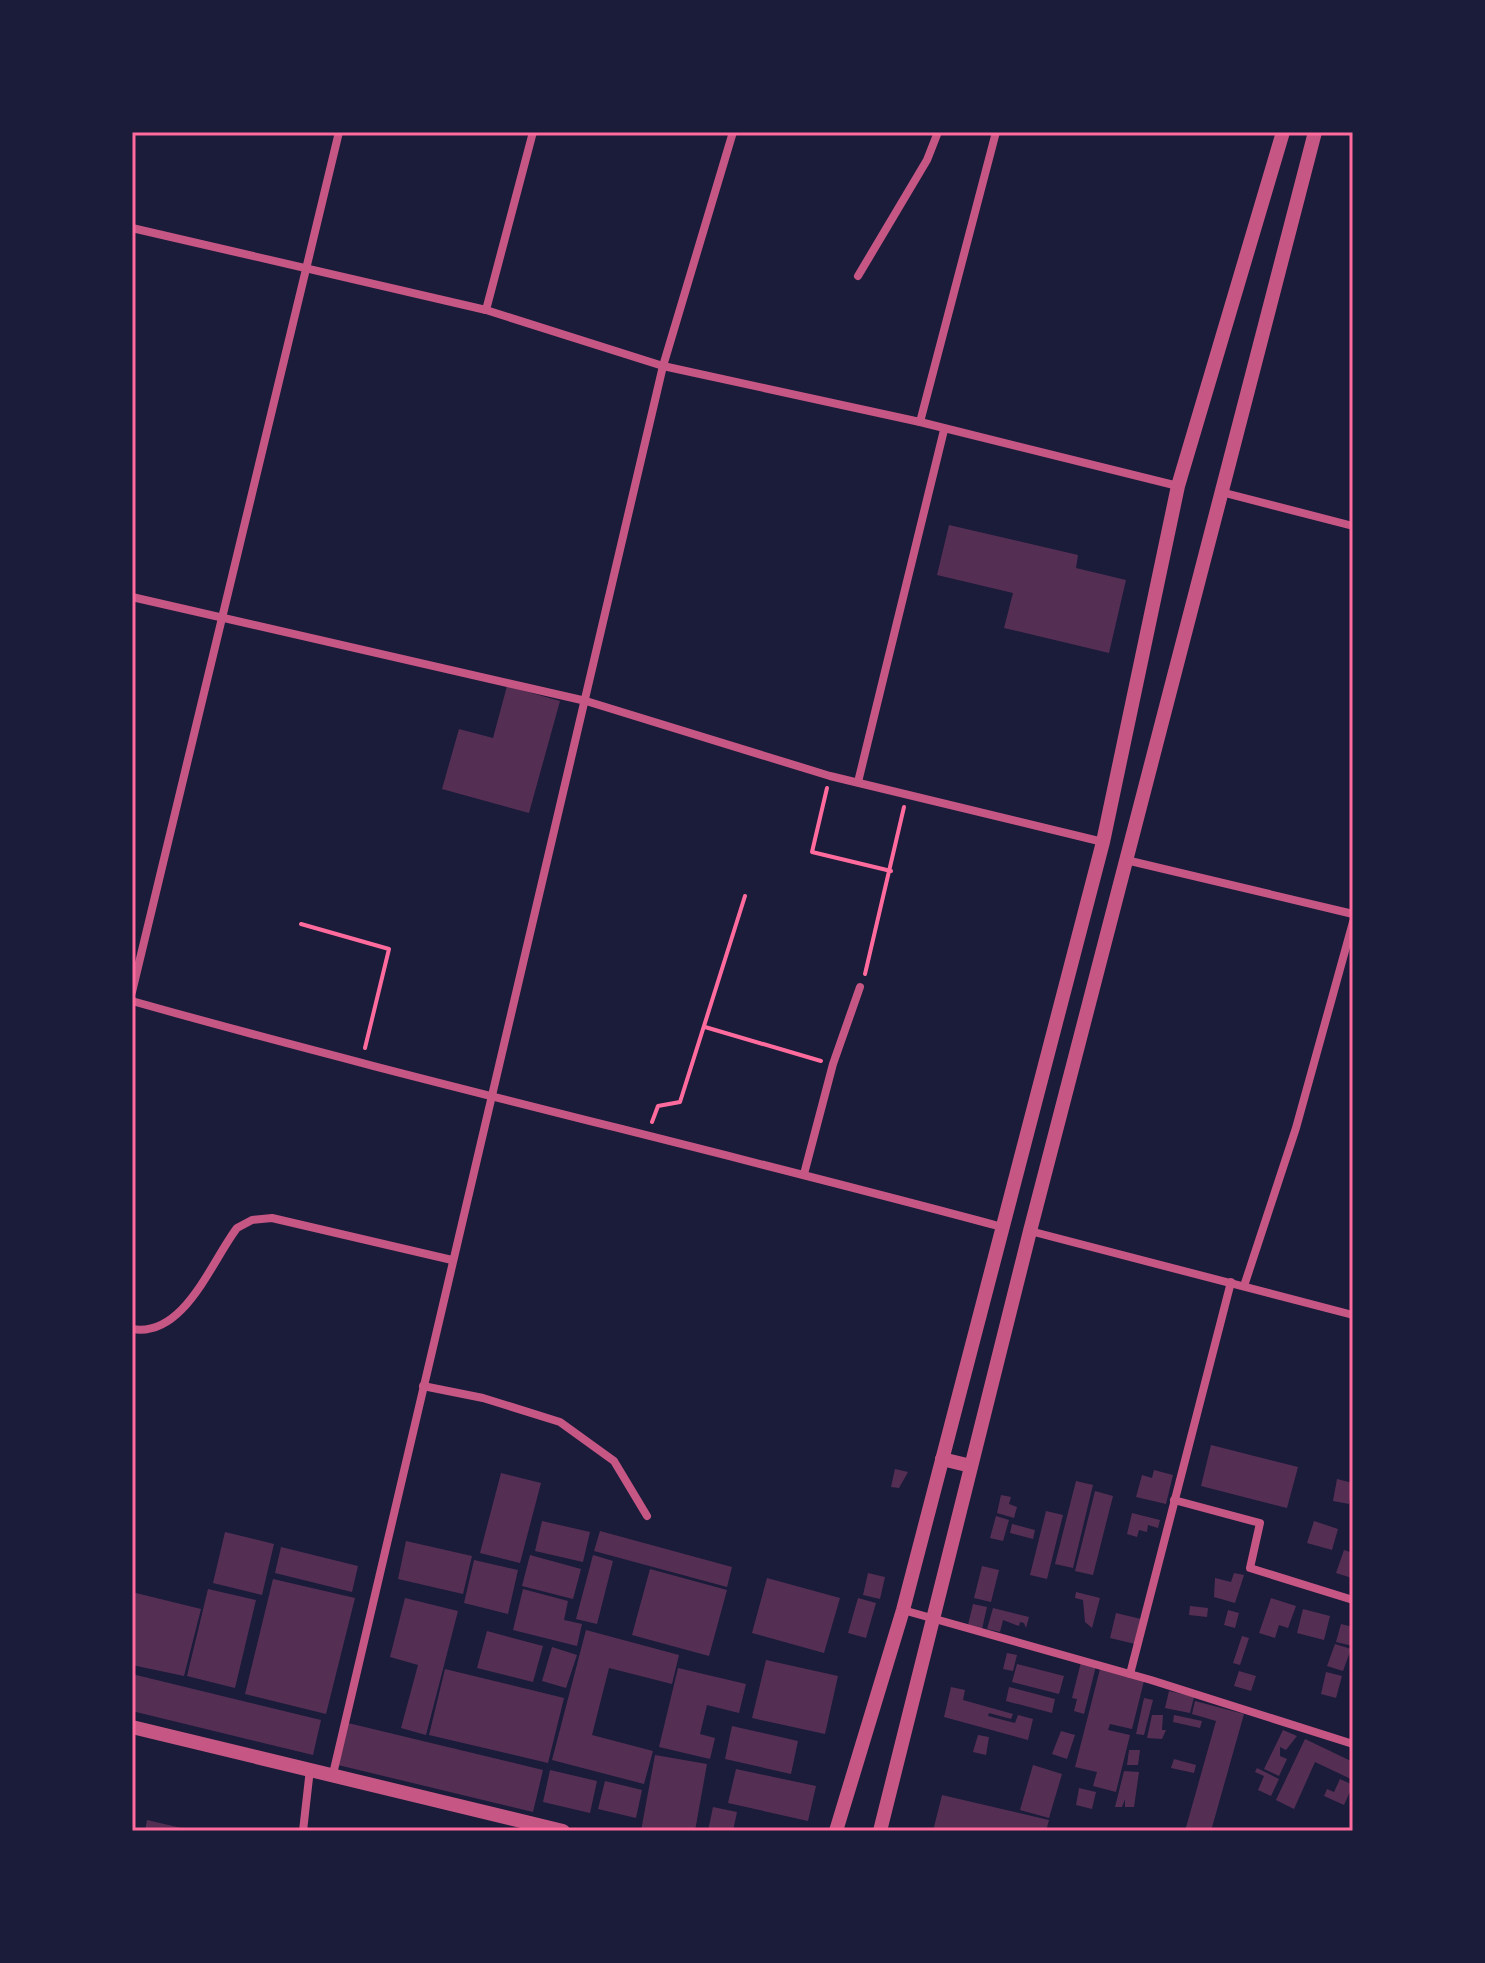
<svg xmlns="http://www.w3.org/2000/svg" width="1485" height="1963" font-family="Jost,sans-serif">
<style>
.building{fill:#542f53}
.lines{fill:none;stroke-linecap:round;stroke-linejoin:round}
.path{stroke:#ff6b9d;stroke-width:4}
.minor{stroke:#c65784;stroke-width:8}
.tertiary{stroke:#c65784;stroke-width:14}
.neatline{fill:none;stroke:#ff6b9d;stroke-width:3}
</style>
<rect width="100%" height="100%" fill="#1b1b3a"/>
<g class="building">
<path d="M949,525l129,30 -2,13 50,12 -17,73 -105,-25 9,-35 -76,-18z"/>
<path d="M507,686l53,15 -31,112 -87,-24 17,-60 34,9z"/>
<path d="M1211,1445l87,22 -11,41 -86,-22z"/>
<path d="M895,1469l13,3 -9,16 -8,-1z"/>
<path d="M1154,1470l19,5 -7,29 -30,-7 6,-22 10,3z"/>
<path d="M501,1473l40,10 -21,80 -40,-10z"/>
<path d="M1337,1479l16,4 -4,21 -16,-3z"/>
<path d="M1076,1481l17,4 -20,83 -18,-4z"/>
<path d="M1095,1491l18,5 -20,79 -18,-4z"/>
<path d="M1001,1495l10,2 -2,7 8,3 -3,11 -17,-5z"/>
<path d="M1046,1511l17,4 -16,64 -17,-4z"/>
<path d="M1132,1513l28,7 -2,8 -10,-3 -1,7 -8,-2 -2,7 -10,-3z"/>
<path d="M996,1516l13,4 -6,21 -13,-3z"/>
<path d="M542,1521l48,11 -7,30 -48,-11z"/>
<path d="M1314,1521l24,8 -6,21 -25,-7z"/>
<path d="M1012,1524l23,6 -2,9 -23,-6z"/>
<path d="M600,1531l132,36 -5,20 -133,-36z"/>
<path d="M225,1532l49,12 -12,51 -49,-12z"/>
<path d="M406,1541l66,15 -9,38 -65,-15z"/>
<path d="M281,1547l77,19 -6,26 -77,-19z"/>
<path d="M1344,1550l9,3 -1,25 -16,-5z"/>
<path d="M530,1555l51,14 -8,30 -51,-13z"/>
<path d="M593,1555l20,6 -16,63 -21,-5z"/>
<path d="M474,1560l44,10 -10,44 -44,-11z"/>
<path d="M982,1566l17,4 -8,32 -17,-4z"/>
<path d="M650,1569l77,21 -18,66 -77,-21z"/>
<path d="M868,1573l17,4 -5,22 -17,-4z"/>
<path d="M1234,1573l10,2 -9,28 -21,-6 1,-19 16,4z"/>
<path d="M767,1578l73,20 -16,55 -72,-20z"/>
<path d="M273,1579l82,19 -29,116 -81,-20z"/>
<path d="M208,1589l48,11 -21,88 -48,-12z"/>
<path d="M523,1589l45,12 -4,19 18,4 -5,22 -64,-16z"/>
<path d="M132,1592l69,17 -17,67 -52,-11z"/>
<path d="M1076,1592l24,6 -8,30 -7,-6 -2,-22 -8,-2z"/>
<path d="M405,1598l53,13 -32,124 -25,-7 17,-63 -28,-8z"/>
<path d="M858,1598l18,5 -10,35 -18,-5z"/>
<path d="M1271,1598l25,8 -8,22 -9,-3 -4,13 -16,-5z"/>
<path d="M973,1604l14,3 -5,22 -14,-4z"/>
<path d="M1190,1606l18,2 -1,9 -18,-2z"/>
<path d="M993,1608l36,9 -3,11 -2,-5 -4,-1 -1,4 -16,-6 -3,12 -13,-3z"/>
<path d="M1303,1609l27,7 -6,24 -27,-7z"/>
<path d="M1228,1610l11,3 -4,15 -11,-3z"/>
<path d="M1116,1613l25,6 -6,25 -25,-6z"/>
<path d="M1341,1624l12,3v19l-17,-4z"/>
<path d="M586,1630l93,25 -7,29 -63,-16 -17,67 61,16 -9,33 -92,-24z"/>
<path d="M487,1631l56,15 -10,36 -56,-14z"/>
<path d="M1242,1636l7,2 -9,27 -7,-2z"/>
<path d="M1335,1644l16,5 -8,22 -16,-5z"/>
<path d="M552,1647l25,8 -11,33 -24,-7z"/>
<path d="M1007,1653l10,2 -4,16 -10,-2z"/>
<path d="M766,1660l72,16 -13,58 -73,-16z"/>
<path d="M1081,1662l15,4 -12,48 -10,-3 3,-12 -5,-1z"/>
<path d="M1017,1664l47,12 -5,18 -47,-12z"/>
<path d="M678,1668l68,16 -7,29 -32,-8 -7,29 15,4 -5,21 -51,-12z"/>
<path d="M445,1669l119,29 -16,65 -119,-28z"/>
<path d="M1100,1669l44,12 -12,48 -22,-5 -2,6 22,5 -14,57 -23,-6 4,-14 -22,-5z"/>
<path d="M1239,1671l17,5 -5,15 -17,-5z"/>
<path d="M1326,1672l16,4 -6,22 -15,-4z"/>
<path d="M132,1674l189,46 -8,35 -181,-44z"/>
<path d="M951,1687l14,3 -2,10 50,14 -2,5 -22,-6 -1,3 27,7 3,-8 15,4 -5,21 -84,-23z"/>
<path d="M1009,1687l46,12 -3,14 -46,-12z"/>
<path d="M1169,1691l25,6 -4,16 -25,-5z"/>
<path d="M1144,1698l9,2 -9,35 -8,-1z"/>
<path d="M1195,1701l49,13 -33,117h-26l31,-110 -24,-7z"/>
<path d="M1152,1715h11l-1,15h4l-4,9 -15,-1z"/>
<path d="M1174,1715l28,6 -2,7 -27,-6z"/>
<path d="M348,1723l195,47 -10,42 -195,-47z"/>
<path d="M732,1726l66,15 -7,33 -66,-15z"/>
<path d="M1283,1730l14,6 -11,14 -6,-3v9l7,3 -8,17 -15,-7z"/>
<path d="M1061,1731l14,4 -8,24 -15,-5z"/>
<path d="M978,1735l11,2 -3,18 -13,-3z"/>
<path d="M1305,1739l48,23v18l-38,-18 -21,47 -18,-9z"/>
<path d="M1129,1750h11l-2,15h-11z"/>
<path d="M655,1755l52,9 -12,67h-54z"/>
<path d="M1174,1759l22,6 -2,8 -23,-5z"/>
<path d="M1033,1765l29,9 -13,44 -29,-8z"/>
<path d="M1257,1768l22,11 -8,17 -13,-6 6,-14 -9,-4z"/>
<path d="M736,1769l80,17 -8,35 -80,-18z"/>
<path d="M550,1770l47,11 -7,32 -47,-11z"/>
<path d="M1124,1771l15,1 -5,35h-9v-8l-3,8h-7z"/>
<path d="M1340,1779l13,6 -9,20 -20,-9 3,-7 7,3z"/>
<path d="M605,1781l37,9 -6,28 -38,-9z"/>
<path d="M1079,1788l17,4 -4,17 -16,-4z"/>
<path d="M942,1795l107,25 -3,11h-113z"/>
<path d="M713,1807l24,5 -4,19h-25z"/>
<path d="M147,1820l43,10v1h-45z"/>
</g>
<g class="lines">
<g class="path">
<path d="M827,788l-15,64 79,19"/>
<path d="M301,924l88,25 -24,99"/>
<path d="M865,974l39,-167"/>
<path d="M705,1027l116,34"/>
<path d="M652,1122l6,-16 22,-4 65,-206"/>
</g>
<g class="minor">
<path d="M132,228l354,82 177,56 257,56 258,64"/>
<path d="M858,276l69,-116 11,-28"/>
<path d="M486,310l47,-178"/>
<path d="M920,422l76,-290"/>
<path d="M1221,492l132,34"/>
<path d="M132,597l454,104 244,75 273,66"/>
<path d="M858,782l86,-352"/>
<path d="M1126,860l227,54"/>
<path d="M132,992l207,-860"/>
<path d="M132,1001c288,81 581,148 870,226"/>
<path d="M804,1174l29,-110 27,-77"/>
<path d="M1030,1231l323,84"/>
<path d="M1244,1286l52,-158 57,-206"/>
<path d="M132,1329c52,9 79,-67 105,-101l15,-8 20,-2 180,42"/>
<path d="M423,1386l60,12 77,24 54,39 33,55"/>
<path d="M1174,1500l86,23 -10,45 103,32"/>
<path d="M903,1610l248,70 202,64"/>
<path d="M1130,1674l101,-392"/>
<path d="M333,1774l330,-1408 70,-234"/>
<path d="M303,1831l7,-62"/>
</g>
<g class="tertiary">
<path d="M942,1459l29,7"/>
<path d="M132,1727l431,104"/>
<path d="M836,1831l67,-221 200,-768 75,-356 105,-354"/>
<path d="M880,1831l150,-600 285,-1099"/>
</g>
</g>
<rect width="1485" height="1963" fill="none" stroke="#1b1b3a" stroke-width="268"/>
<rect x="134" y="134" width="1217" height="1695" class="neatline"/>
</svg>
